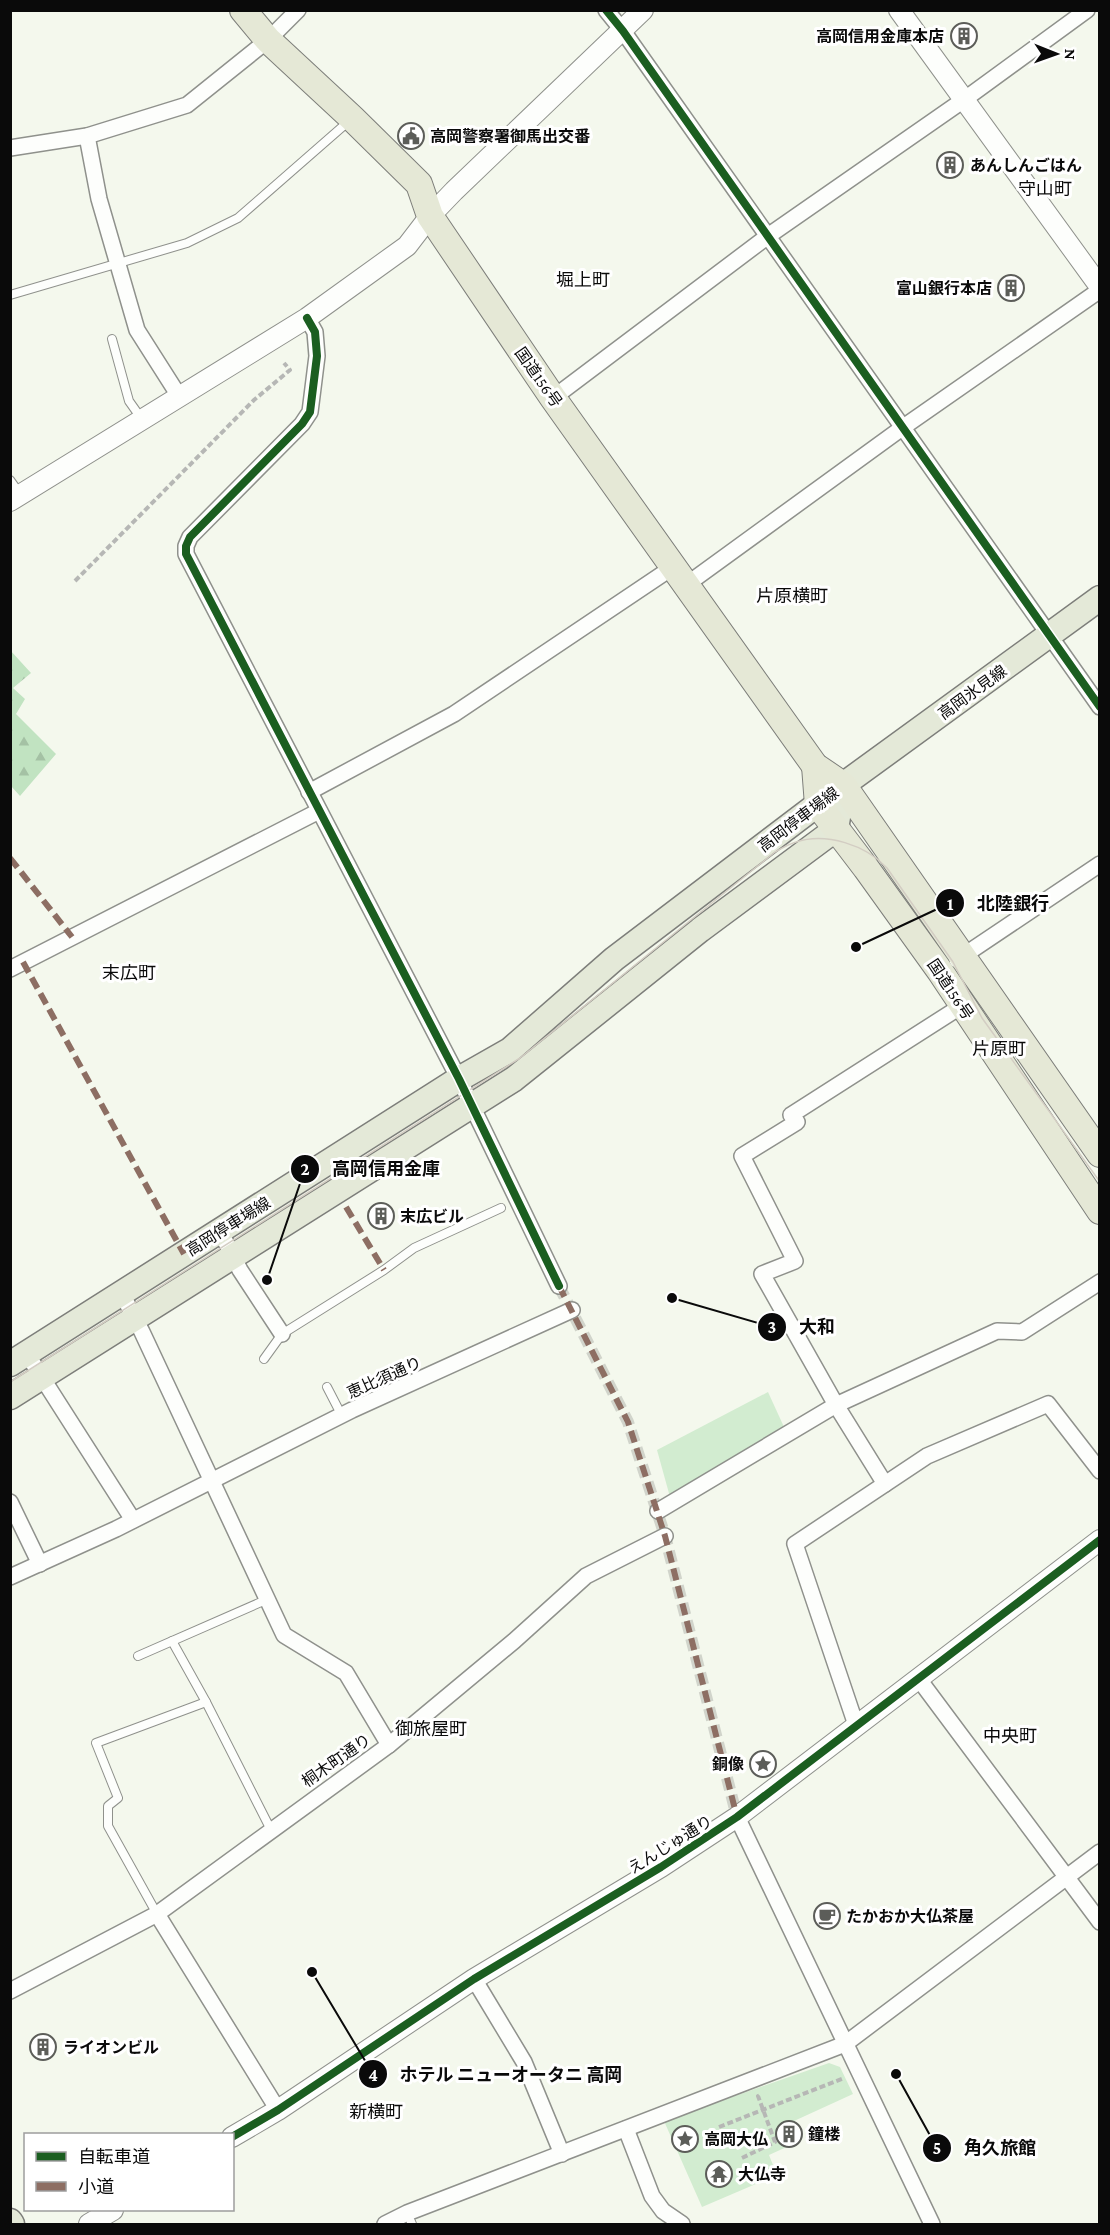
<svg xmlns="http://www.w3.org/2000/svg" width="1110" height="2235" font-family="'Crimson Pro','Noto Sans JP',serif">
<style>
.forest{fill:url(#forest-firs)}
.park{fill:#d2ecd0}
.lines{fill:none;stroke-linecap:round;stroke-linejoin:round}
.pedestrian-tunnel{stroke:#d1d4cb;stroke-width:12;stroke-dasharray:12 6;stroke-linecap:butt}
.service-casing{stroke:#8f918c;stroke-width:10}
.minor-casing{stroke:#8f918c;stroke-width:18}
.tertiary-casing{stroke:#8f918c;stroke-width:22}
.primary-casing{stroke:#7d7e7a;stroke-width:27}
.trunk-casing{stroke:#7d7e7a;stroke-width:28}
.path{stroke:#b6b7b5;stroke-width:4;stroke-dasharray:6 3;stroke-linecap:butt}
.service{stroke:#fdfefc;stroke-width:8}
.minor{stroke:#fdfefc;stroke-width:15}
.tertiary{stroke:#fdfefc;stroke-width:20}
.primary{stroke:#e4e9d8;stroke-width:24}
.trunk{stroke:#e5e8d6;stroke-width:26}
.tram{stroke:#d3cdc3;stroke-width:1.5}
.quiet{stroke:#8d6e63;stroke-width:6;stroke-dasharray:12 6;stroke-linecap:butt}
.cycleway-casing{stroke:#fff;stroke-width:11}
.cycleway{stroke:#1b5e20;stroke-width:8}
.labels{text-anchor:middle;stroke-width:6;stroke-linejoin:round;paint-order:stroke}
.poi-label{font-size:16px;font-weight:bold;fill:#0a0a0a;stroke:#fff;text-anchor:start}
.street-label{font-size:16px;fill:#0a0a0a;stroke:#fff}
.neighbourhood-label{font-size:18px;fill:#0a0a0a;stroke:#fff}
.leader{fill:none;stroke:#0a0a0a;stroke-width:2}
.callout-dot{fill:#0a0a0a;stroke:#fff;stroke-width:2}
.mark-label{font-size:18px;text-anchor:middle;font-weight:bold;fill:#fff}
.callout-label{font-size:18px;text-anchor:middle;font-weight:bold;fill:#0a0a0a;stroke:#fff;stroke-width:6;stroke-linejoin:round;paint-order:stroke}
</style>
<defs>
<pattern id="forest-firs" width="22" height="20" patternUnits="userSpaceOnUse" patternTransform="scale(1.5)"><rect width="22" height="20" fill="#c1e3c1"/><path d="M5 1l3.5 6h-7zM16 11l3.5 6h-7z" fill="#a4c1a4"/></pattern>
</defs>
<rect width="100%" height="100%" fill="#f4f8ed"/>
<path class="forest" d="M10,650l21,23 -18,15 12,11 -9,15 40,40 -36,42 -9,-10z"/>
<g class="park">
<path d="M768,1392l16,35 -114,70 -13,-47z"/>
<path d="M829,2063l11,4 13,27 -59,27 8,19 -33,15 8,20 -75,32 -38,-86z"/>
</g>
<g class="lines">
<path class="pedestrian-tunnel" d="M559,1286l69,136 37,114 72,281"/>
<defs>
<g id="service">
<path d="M10,295l177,-52 51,-25 111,-97"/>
<path d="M112,339l17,62 12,17"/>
<path d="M10,480l10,14"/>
<path d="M264,1359l18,-25 102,-64 30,-22 87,-40"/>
<path d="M327,1387l15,29"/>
<path d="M172,1641l34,61 65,128"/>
<path d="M138,1656l130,-57"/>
<path d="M157,1914l-49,-88v-20l10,-8 -22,-55 110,-41"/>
<path d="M407,2213l5,11"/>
</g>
<g id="minor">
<path d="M606,10l17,21 477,676"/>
<path d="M87,136l12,63 38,131 42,66"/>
<path d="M10,148l77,-12 100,-31 81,-65 30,-30"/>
<path d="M307,318l8,14 2,24 -7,56 -8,12 -112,113 -4,9v8l273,525 100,207"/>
<path d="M553,398l215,-162 197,-137 122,-89"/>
<path d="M686,585l216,-157 198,-138"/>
<path d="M309,792l145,-78 219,-147"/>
<path d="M957,960l143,-96"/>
<path d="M10,969l309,-158"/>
<path d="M220,1231l20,39 42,64"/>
<path d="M122,1294l20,38 142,303 62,38 43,72"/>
<path d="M27,1354l106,166"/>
<path d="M885,1484l-49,-79 -74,-131 33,-13 -53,-105 55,-34 -6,-7 172,-110"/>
<path d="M10,1502l30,62"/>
<path d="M658,1511l178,-106 161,-74 25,1 78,-50"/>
<path d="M10,1577l106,-48 236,-119 220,-100"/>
<path d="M918,1678l182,244"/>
<path d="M856,1725l-61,-181 132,-88 121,-52 52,67"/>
<path d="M737,1817l195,407"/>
<path d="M157,1914l121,196"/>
<path d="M474,1979l50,83 38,92"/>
<path d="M10,1991l147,-77 232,-169 125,-104 72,-65 79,-40"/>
<path d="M626,2129l26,67 11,15 19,13"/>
<path d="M385,2224l22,-11 438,-169 255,-192"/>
</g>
<g id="tertiary">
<path d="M899,10l201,277"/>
<path d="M10,501l297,-183 100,-72 23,-30 24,-25 189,-181"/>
<path d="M232,2137l46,-27 196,-131 187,-112 76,-50 363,-277"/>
<path d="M89,2224l24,-14"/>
</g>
<g id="primary">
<path d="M10,1364l449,-285 51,-29 104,-91 229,-174 257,-187"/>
<path d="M10,1397l504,-318 186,-149 136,-101 3,-18"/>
<path d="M10,2221l2,3"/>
</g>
<g id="trunk">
<path d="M243,10l25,30 84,78 67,66 11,32 123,182 262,368 28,19 257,369"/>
<path d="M815,766l3,39 48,63 74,103 160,240"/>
</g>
</defs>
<use href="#service" class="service-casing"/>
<use href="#minor" class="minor-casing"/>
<use href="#tertiary" class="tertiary-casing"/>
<use href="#primary" class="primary-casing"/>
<use href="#trunk" class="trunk-casing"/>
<g class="path">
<path d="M75,581l179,-181 36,-30 -6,-7"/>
<path d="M719,2127l125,-49"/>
<path d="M742,2158l33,-16 -17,-46 2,-1"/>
</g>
<use href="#service" class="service"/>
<use href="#minor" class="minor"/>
<use href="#tertiary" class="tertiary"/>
<use href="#primary" class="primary"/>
<use href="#trunk" class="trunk"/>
<path class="tram" d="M10,1382l510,-324 255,-206c7,-4 14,-8 21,-10 30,-10 70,3 91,26l66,94 29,56 118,164"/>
<g class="quiet">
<path d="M10,858l62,79"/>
<path d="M23,962l161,292"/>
<path d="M346,1207l38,63"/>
<path d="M559,1286l69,136 37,114 72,281"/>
</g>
<defs>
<g id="cycleway">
<path d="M606,10l17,21 477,676"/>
<path d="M307,318l8,14 2,24 -7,56 -8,12 -112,113 -4,9v8l273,525 100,207"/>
<path d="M232,2137l46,-27 196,-131 187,-112 76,-50 363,-277"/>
</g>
</defs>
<use href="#cycleway" class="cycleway-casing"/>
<use href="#cycleway" class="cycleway"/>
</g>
<defs>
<symbol id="building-ring" viewBox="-11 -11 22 22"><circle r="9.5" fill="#fff" stroke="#5c5d59" stroke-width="1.5"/><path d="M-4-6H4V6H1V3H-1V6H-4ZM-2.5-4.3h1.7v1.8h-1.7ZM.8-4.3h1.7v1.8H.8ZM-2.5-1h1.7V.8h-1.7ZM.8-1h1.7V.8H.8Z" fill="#5c5d59"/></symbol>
<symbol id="civic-ring" viewBox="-11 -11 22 22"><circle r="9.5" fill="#fff" stroke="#5c5d59" stroke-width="1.5"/><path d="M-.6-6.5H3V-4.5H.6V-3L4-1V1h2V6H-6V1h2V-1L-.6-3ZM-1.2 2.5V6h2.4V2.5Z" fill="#5c5d59"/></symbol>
<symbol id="sight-ring" viewBox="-11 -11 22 22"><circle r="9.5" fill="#fff" stroke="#5c5d59" stroke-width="1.5"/><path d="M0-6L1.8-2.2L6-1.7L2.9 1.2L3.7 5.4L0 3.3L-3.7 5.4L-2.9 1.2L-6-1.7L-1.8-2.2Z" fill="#5c5d59"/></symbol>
<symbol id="cafe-ring" viewBox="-11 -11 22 22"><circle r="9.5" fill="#fff" stroke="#5c5d59" stroke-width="1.5"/><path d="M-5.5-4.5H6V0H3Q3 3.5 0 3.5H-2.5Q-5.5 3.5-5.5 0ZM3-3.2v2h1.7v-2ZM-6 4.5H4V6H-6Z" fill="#5c5d59"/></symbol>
<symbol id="temple-ring" viewBox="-11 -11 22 22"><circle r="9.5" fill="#fff" stroke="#5c5d59" stroke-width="1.5"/><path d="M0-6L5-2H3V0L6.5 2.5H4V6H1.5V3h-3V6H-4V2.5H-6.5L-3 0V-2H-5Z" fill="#5c5d59"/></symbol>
</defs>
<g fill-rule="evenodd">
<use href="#building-ring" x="949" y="21" width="30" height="30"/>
<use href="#civic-ring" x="396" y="121" width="30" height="30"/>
<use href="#building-ring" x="935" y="150" width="30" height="30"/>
<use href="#building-ring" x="996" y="273" width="30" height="30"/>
<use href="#building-ring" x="366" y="1201" width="30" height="30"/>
<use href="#sight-ring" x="748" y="1749" width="30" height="30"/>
<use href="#cafe-ring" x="812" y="1901" width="30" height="30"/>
<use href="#building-ring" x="28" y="2032" width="30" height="30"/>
<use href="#building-ring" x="774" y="2119" width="30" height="30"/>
<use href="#sight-ring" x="670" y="2124" width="30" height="30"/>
<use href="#temple-ring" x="704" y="2159" width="30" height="30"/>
</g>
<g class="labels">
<g class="poi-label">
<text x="944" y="42" text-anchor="end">高岡信用金庫本店</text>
<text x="430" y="142">高岡警察署御馬出交番</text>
<text x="970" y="171">あんしんごはん</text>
<text x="992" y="294" text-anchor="end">富山銀行本店</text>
<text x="400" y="1222">末広ビル</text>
<text x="744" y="1770" text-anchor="end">銅像</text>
<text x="846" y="1922">たかおか大仏茶屋</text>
<text x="63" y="2053">ライオンビル</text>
<text x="808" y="2140">鐘楼</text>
<text x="704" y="2145">高岡大仏</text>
<text x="738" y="2180">大仏寺</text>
</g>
<g class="street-label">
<text transform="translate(539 377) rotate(55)" y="6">国道156号</text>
<text transform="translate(972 692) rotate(-36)" y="6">高岡氷見線</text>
<text transform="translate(798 819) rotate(-37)" y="6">高岡停車場線</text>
<text transform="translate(951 989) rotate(56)" y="6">国道156号</text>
<text transform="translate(228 1226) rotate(-32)" y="6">高岡停車場線</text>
<text transform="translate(384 1377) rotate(-24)" y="6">恵比須通り</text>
<text transform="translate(336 1760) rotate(-35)" y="6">桐木町通り</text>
<text transform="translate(670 1844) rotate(-32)" y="6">えんじゅ通り</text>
</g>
<g class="neighbourhood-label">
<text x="1045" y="195">守山町</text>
<text x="583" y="286">堀上町</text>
<text x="792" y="602">片原横町</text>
<text x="129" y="979">末広町</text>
<text x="999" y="1055">片原町</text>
<text x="431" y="1735">御旅屋町</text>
<text x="1010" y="1742">中央町</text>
<text x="376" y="2118">新横町</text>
</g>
</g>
<path class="leader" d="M856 947L950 903M267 1280L305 1169M672 1298L772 1327M312 1972L373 2074M896 2074L937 2148"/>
<g class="callout-dot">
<circle cx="856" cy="947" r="6"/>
<circle cx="267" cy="1280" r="6"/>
<circle cx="672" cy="1298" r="6"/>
<circle cx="312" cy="1972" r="6"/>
<circle cx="896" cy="2074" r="6"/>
<circle cx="950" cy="903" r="15"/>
<circle cx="305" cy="1169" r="15"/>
<circle cx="772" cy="1327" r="15"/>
<circle cx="373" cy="2074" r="15"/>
<circle cx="937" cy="2148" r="15"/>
</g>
<g class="mark-label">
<text x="950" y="910">1</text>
<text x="305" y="1175">2</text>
<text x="772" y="1333">3</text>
<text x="373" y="2081">4</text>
<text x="937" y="2154">5</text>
</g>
<g class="callout-label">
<text x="1013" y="910">北陸銀行</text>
<text x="386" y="1175">高岡信用金庫</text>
<text x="817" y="1333">大和</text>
<text x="511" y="2081">ホテル ニューオータニ 高岡</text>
<text x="1000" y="2154">角久旅館</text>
</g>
<rect width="1110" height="2235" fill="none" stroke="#0a0a0a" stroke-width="24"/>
<rect x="24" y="2133" width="210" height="78" fill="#ffffff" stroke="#9d9d9d" stroke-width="1.5"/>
<rect x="36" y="2152" width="30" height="9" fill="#1b5e20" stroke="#9d9d9d" stroke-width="1.5"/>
<text x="78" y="2163" font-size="18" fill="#0a0a0a">自転車道</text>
<rect x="36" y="2182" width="30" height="9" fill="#8d6e63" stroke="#9d9d9d" stroke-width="1.5"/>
<text x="78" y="2193" font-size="18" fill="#0a0a0a">小道</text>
<g transform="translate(1056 54) rotate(91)" stroke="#ffffff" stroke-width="4.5" paint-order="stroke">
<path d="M0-4.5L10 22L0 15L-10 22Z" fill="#0a0a0a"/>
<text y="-9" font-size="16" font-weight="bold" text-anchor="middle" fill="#0a0a0a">N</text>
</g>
</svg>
